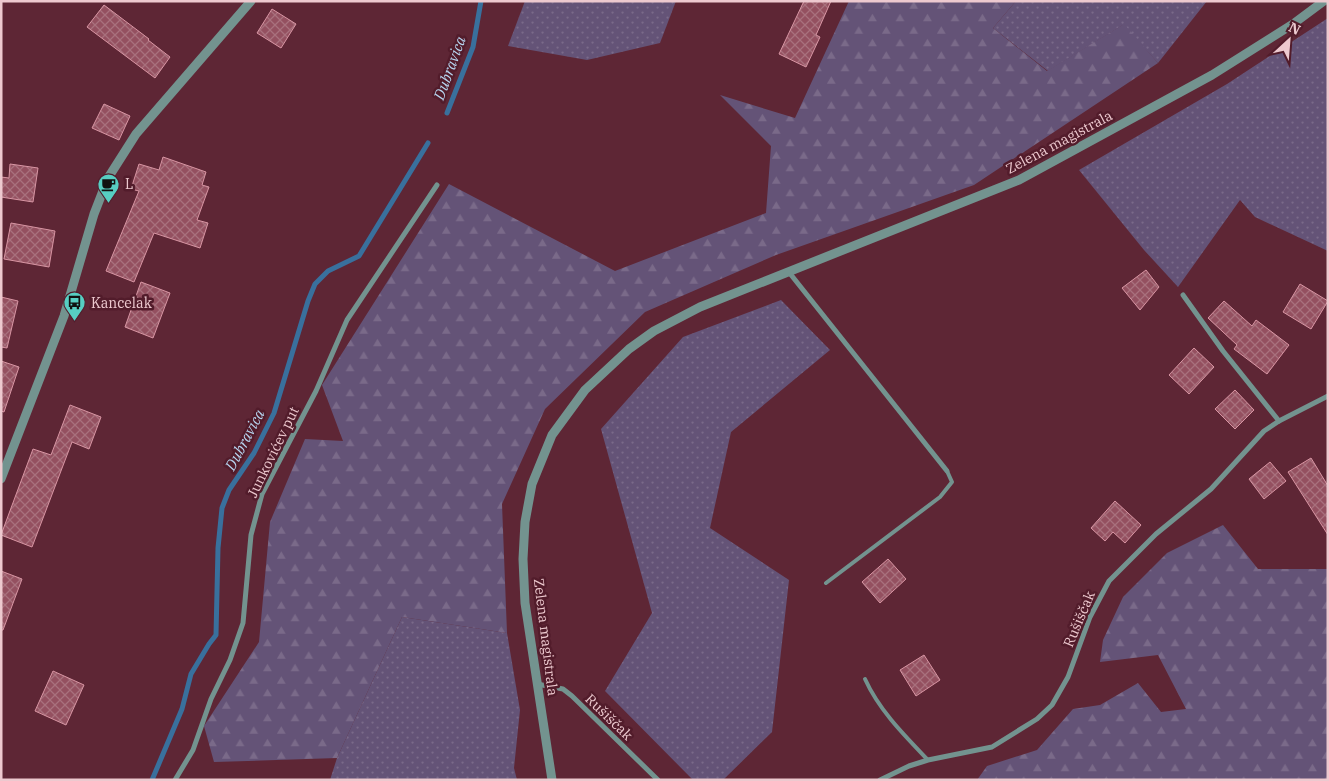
<svg xmlns="http://www.w3.org/2000/svg" width="1329" height="781" font-family="'IBM Plex Serif',serif">
<style>
.green{fill:url(#green-dots)}
.forest{fill:url(#forest-firs)}
.lines{fill:none;stroke-linecap:round;stroke-linejoin:round}
.stream{stroke:#39709d;stroke-width:5}
.building{fill:url(#building-cross-hatch);stroke:#d895a3}
.service{stroke:#73938f;stroke-width:4}
.minor{stroke:#73938f;stroke-width:5}
.tertiary{stroke:#73938f;stroke-width:9}
.labels{text-anchor:middle;stroke-width:5;stroke-linejoin:round;paint-order:stroke}
.street-label{font-size:14px;fill:#edc9cf;stroke:#521c2b}
.poi-label{font-size:14px;fill:#edc9cf;stroke:#521c2b;text-anchor:start}
.water-label{font-size:15px;font-style:italic;fill:#b8d6f1;stroke:#521c2b}
</style>
<defs>
<pattern id="green-dots" width="8" height="8" patternUnits="userSpaceOnUse" patternTransform="scale(1.25)"><rect width="8" height="8" fill="#645377"/><path d="M2 2h.1M6 6h.1" fill="none" stroke="#7a6a89" stroke-width="1.8" stroke-linecap="round"/></pattern>
<pattern id="forest-firs" width="22" height="20" patternUnits="userSpaceOnUse" patternTransform="scale(1.25)"><rect width="22" height="20" fill="#645377"/><path d="M5 1l3.5 6h-7zM16 11l3.5 6h-7z" fill="#7a6a89"/></pattern>
<pattern id="building-cross-hatch" width="8" height="8" patternUnits="userSpaceOnUse" patternTransform="scale(1.25)"><rect width="8" height="8" fill="#945060"/><path d="M0 0l8 8M0 8l8-8" fill="none" stroke="#a8707d"/></pattern>
</defs>
<rect width="100%" height="100%" fill="#5e2635"/>
<g class="green">
<path d="M525,1h151l-16,42 -73,17 -79,-14z"/>
<path d="M1016,1h191l-49,62 -35,-38 -75,46 -55,-43z"/>
<path d="M1328,18v233l-73,-34 -15,-17 -62,87 -34,-37 -65,-80 148,-86z"/>
<path d="M781,300l49,50 -99,82 -21,96 79,52 -17,152 -49,48h-30l-88,-89 47,-78 -51,-184 82,-92z"/>
<path d="M402,617l105,16 13,77 -6,58 3,12h-187l7,-22z"/>
</g>
<g class="forest">
<path d="M849,1h167l-23,27 54,43 77,-47 34,39 -184,122 -198,70 -131,57 -100,97 -43,95 5,129 -105,-16 -65,141 -123,4 -10,-36 55,-84 11,-120 35,-83 38,2 -21,-56 127,-201 166,87 151,-58 5,-67 -51,-51 75,23z"/>
<path d="M1223,525l35,44h70v211h-351l10,-14 50,-16 36,-41 27,-4 38,-22 23,29 25,-3 -28,-54 -58,7 3,-22 20,-43 44,-44z"/>
</g>
<g class="lines">
<g class="stream">
<path d="M447,113l26,-66 8,-46"/>
<path d="M152,780l30,-71 9,-35 18,-30 7,-9 2,-87 4,-40 7,-18 25,-37 20,-40 34,-112 7,-17 13,-13 31,-15 69,-113"/>
</g>
</g>
<g class="building">
<path d="M804,1h27l-15,34 4,2 -14,30 -27,-13z"/>
<path d="M104,5l45,34 -1,1 22,17 -15,21 -68,-51z"/>
<path d="M272,9l24,15 -15,24 -24,-15z"/>
<path d="M104,104l26,12 -11,24 -27,-12z"/>
<path d="M163,157l43,15 -4,13 7,2 -12,33 11,3 -8,25 -46,-15 -20,49 -28,-11 33,-80 -8,-2 8,-25 20,6z"/>
<path d="M10,164l28,4 -5,34 -32,-5v-20l8,1z"/>
<path d="M11,223l44,8 -6,36 -45,-8z"/>
<path d="M1146,270l13,17 -19,23 -18,-22z"/>
<path d="M141,282l29,11 -17,45 -28,-11z"/>
<path d="M1300,284l28,17 -17,28 -28,-17z"/>
<path d="M1,297l17,4 -11,47 -6,-1z"/>
<path d="M1224,301l28,25 4,-6 33,25 -22,29 -33,-25 3,-4 -29,-27z"/>
<path d="M1194,348l20,19 -25,27 -20,-19z"/>
<path d="M1,361l18,6 -15,45 -3,-1z"/>
<path d="M1235,390l19,20 -19,19 -20,-20z"/>
<path d="M70,405l31,12 -12,32 -17,-7 -40,105 -31,-12 32,-86 18,6z"/>
<path d="M1311,458l17,28v49l-40,-63z"/>
<path d="M1270,462l16,19 -22,18 -15,-20z"/>
<path d="M1115,501l26,24 -16,18 -12,-11 -8,9 -14,-13z"/>
<path d="M888,559l18,20 -26,24 -18,-21z"/>
<path d="M1,571l21,8 -19,51h-2z"/>
<path d="M924,655l16,25 -24,16 -16,-26z"/>
<path d="M53,671l31,14 -18,40 -31,-14z"/>
</g>
<g class="lines">
<g class="service">
<path d="M826,583l114,-86 12,-15 -5,-11"/>
<path d="M865,679c14,31 39,56 63,81"/>
</g>
<g class="minor">
<path d="M788,271l159,200"/>
<path d="M1183,295l40,56 56,70"/>
<path d="M537,684l26,5 9,7 86,84"/>
<path d="M175,780l18,-30 18,-51 19,-39 13,-37 8,-88 11,-41 54,-103 31,-71 90,-135"/>
<path d="M880,780l29,-14 19,-6 64,-13 45,-28 15,-14 16,-28 22,-60 19,-36 47,-47 55,-45 53,-58 15,-10 49,-25"/>
</g>
<g class="tertiary">
<path d="M1,479l63,-163 30,-102 14,-36 28,-44 115,-133"/>
<path d="M552,780l-27,-177 -2,-44 2,-37 7,-38 20,-49 33,-45 44,-41 25,-18 46,-24 319,-127 193,-105 81,-51 31,-23"/>
</g>
</g>
<defs>
<symbol id="cafe-pin" viewBox="-11 -11 22 30"><path d="M0 17L-7.5 6A9.5 9.5 0 1 1 7.5 6Z" fill="#57cec2" stroke="#521c2b"/><path d="M-5.5-4.5H6V0H3Q3 3.5 0 3.5H-2.5Q-5.5 3.5-5.5 0ZM3-3.2v2h1.7v-2ZM-6 4.5H4V6H-6Z" fill="#111"/></symbol>
<symbol id="bus-pin" viewBox="-11 -11 22 30"><path d="M0 17L-7.5 6A9.5 9.5 0 1 1 7.5 6Z" fill="#57cec2" stroke="#521c2b"/><path d="M-5-6H5V4H4V6H2V4H-2V6H-4V4H-5ZM-3.5-4V0h7V-4ZM-3.5 1.2v1.5H-2V1.2ZM2 1.2v1.5H3.5V1.2Z" fill="#111"/></symbol>
</defs>
<g fill-rule="evenodd">
<use href="#cafe-pin" x="96" y="172" width="25" height="34"/>
<use href="#bus-pin" x="62" y="290" width="25" height="34"/>
</g>
<g class="labels">
<g class="street-label">
<text transform="translate(1059 142) rotate(-28)" y="5">Zelena magistrala</text>
<text transform="translate(273 452) rotate(-64)" y="5">Junkovićev put</text>
<text transform="translate(1079 619) rotate(-67)" y="5">Rušiščak</text>
<text transform="translate(546 637) rotate(83)" y="5">Zelena magistrala</text>
<text transform="translate(609 717) rotate(44)" y="5">Rušiščak</text>
</g>
<g class="poi-label">
<text x="125" y="189">L</text>
<text x="91" y="308">Kancelak</text>
</g>
<g class="water-label">
<text transform="translate(450 68) rotate(-70)" y="5">Dubravica</text>
<text transform="translate(245 440) rotate(-62)" y="5">Dubravica</text>
</g>
</g>
<rect width="1329" height="781" fill="none" stroke="#edc9cf" stroke-width="5"/>
<g transform="translate(1289 40) rotate(26)" stroke="#521c2b" stroke-width="4" paint-order="stroke">
<path d="M0-4L9 19L0 12L-9 19Z" fill="#edc9cf"/>
<text y="-8" font-size="14" font-weight="bold" text-anchor="middle" fill="#edc9cf">N</text>
</g>
</svg>
